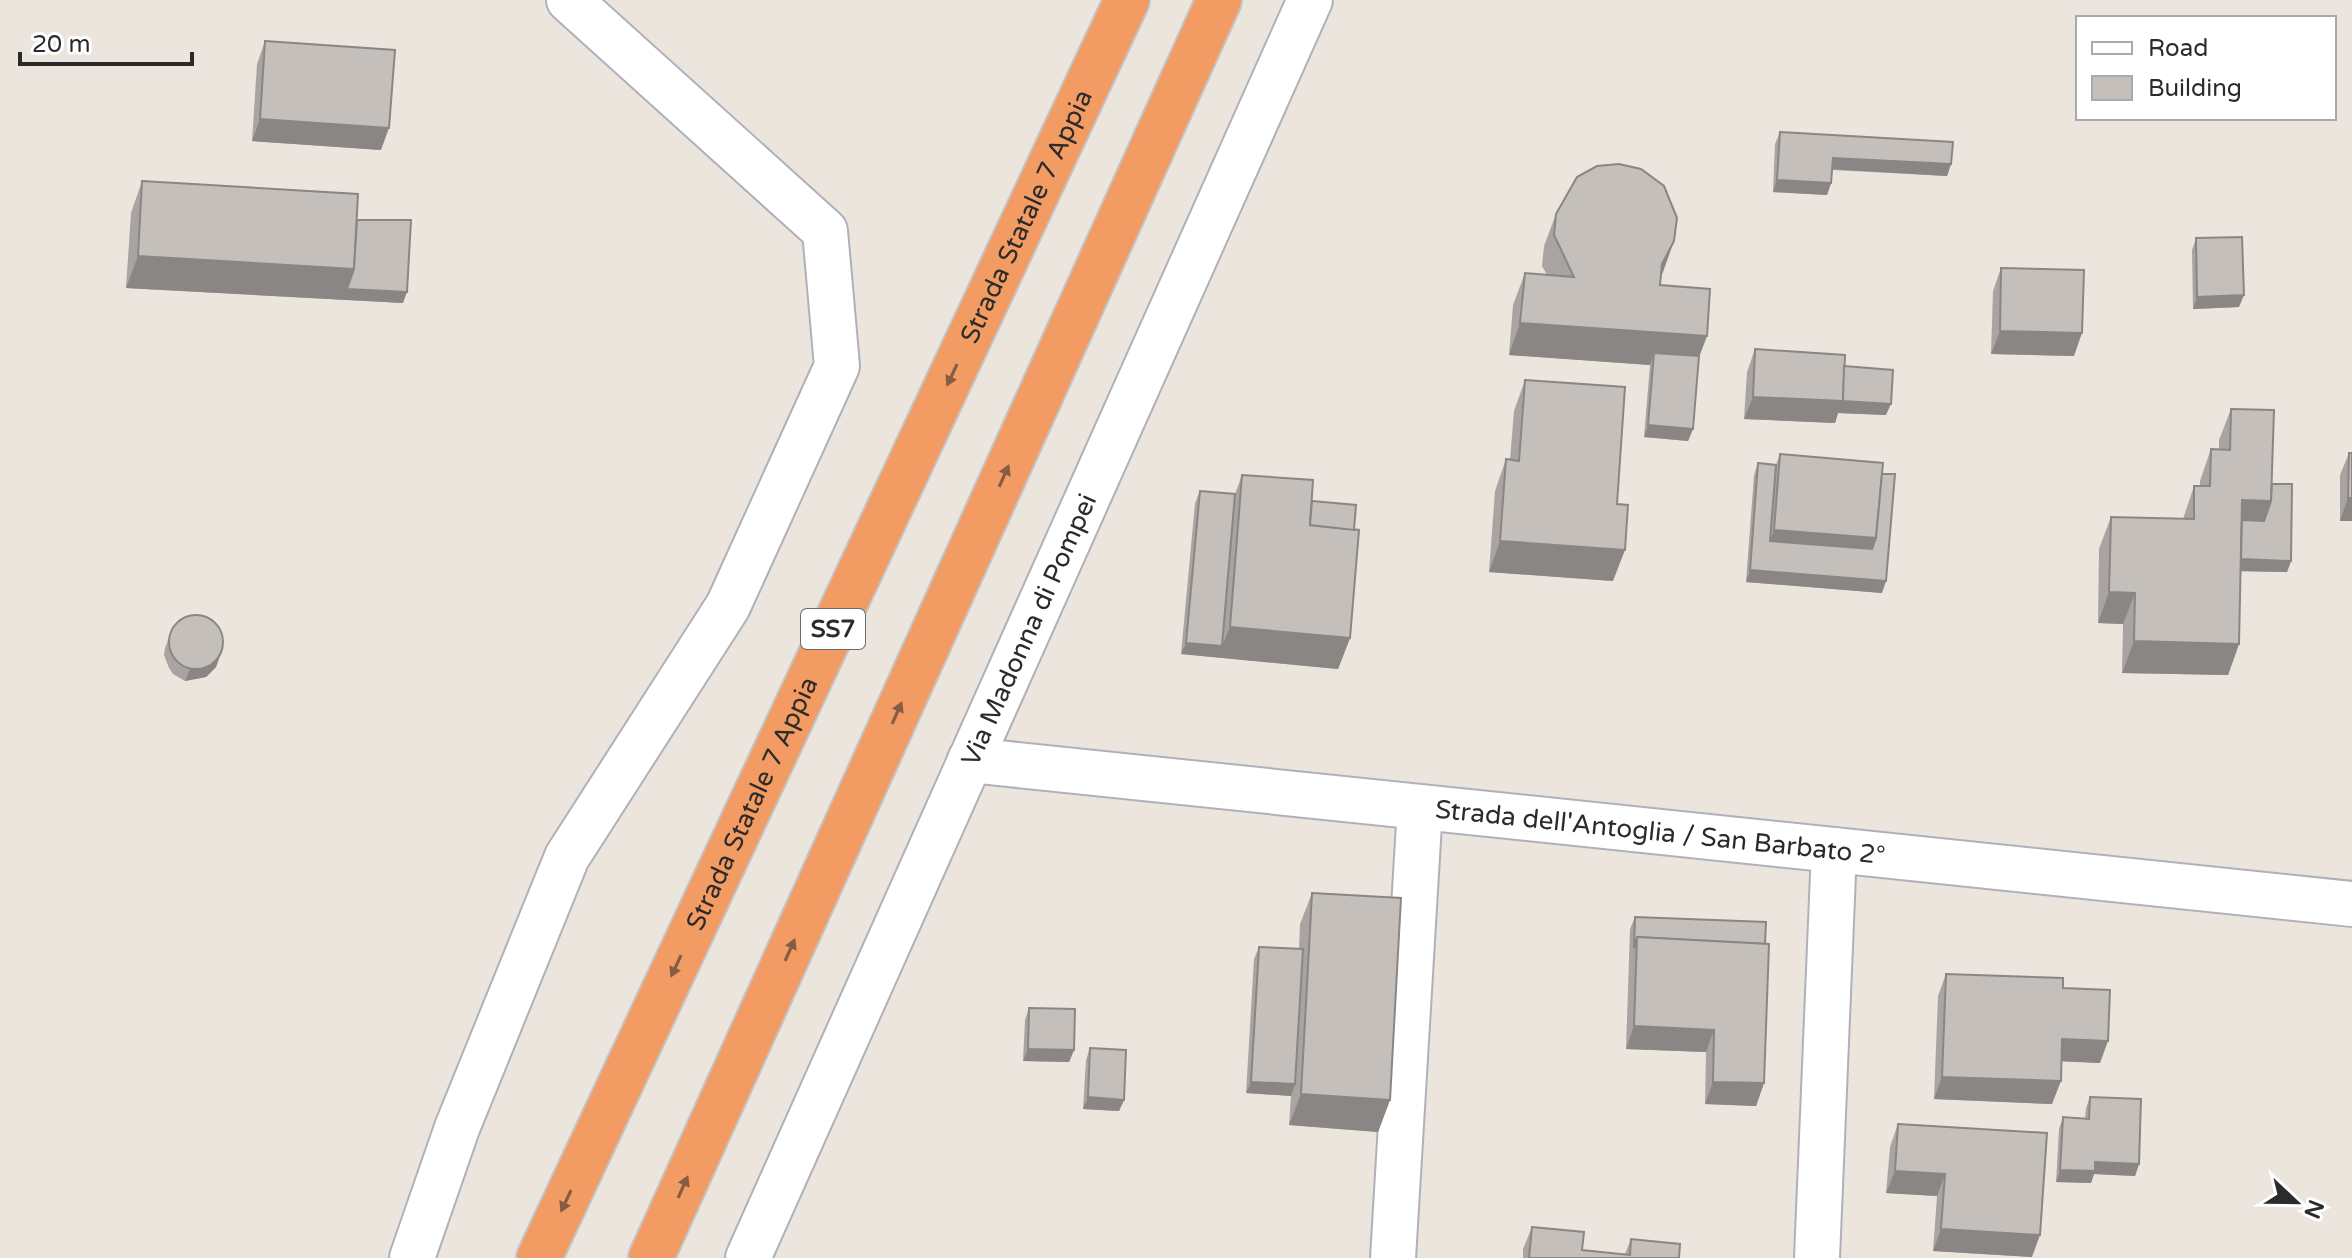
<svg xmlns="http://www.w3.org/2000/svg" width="2352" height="1258" font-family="'Varela Round',sans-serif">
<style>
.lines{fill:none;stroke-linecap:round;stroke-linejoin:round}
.street-casing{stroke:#afb1ba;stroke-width:48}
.secondary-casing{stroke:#afb1ba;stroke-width:48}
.highway-casing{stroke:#c4c4c4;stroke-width:48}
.street{stroke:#fff;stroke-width:44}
.secondary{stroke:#fff;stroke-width:44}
.highway{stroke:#f29b63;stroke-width:44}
.wall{fill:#a9a4a1}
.shaded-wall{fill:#898683}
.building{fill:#c4bfbb;stroke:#898683;stroke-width:2}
.oneway{fill:#855d44}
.labels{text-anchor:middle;stroke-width:6;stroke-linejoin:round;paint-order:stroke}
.shield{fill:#fff;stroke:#6b6b6b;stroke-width:2}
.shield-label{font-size:24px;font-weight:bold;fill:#2b2b2b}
.street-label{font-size:26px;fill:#2b2b2b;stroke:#fff}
</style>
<rect width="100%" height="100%" fill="#ece5de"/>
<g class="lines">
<defs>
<g id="street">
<path id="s1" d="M970,760l1382,144"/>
<path id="s2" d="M748,1258l562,-1258"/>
<path d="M1393,1258l27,-451"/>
<path d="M1817,1258l17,-408"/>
</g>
<path id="secondary" d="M412,1258l45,-130 110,-271 161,-251 109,-240 -12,-135 -256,-231"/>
<g id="highway">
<path id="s3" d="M539,1258l588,-1258"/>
<path d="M651,1258l568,-1258"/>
</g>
</defs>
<use href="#street" class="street-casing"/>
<use href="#secondary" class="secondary-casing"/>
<use href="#highway" class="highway-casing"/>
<use href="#street" class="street"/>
<use href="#secondary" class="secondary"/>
<use href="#highway" class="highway"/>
</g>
<g class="wall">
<path d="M265,41l116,109 -129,-9 5,-77z"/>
<path d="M1780,132l171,32 -4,12 -115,-6 -1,13 -4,12 -54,-3 2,-48z"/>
<path d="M142,181l215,39 46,83 -277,-15 5,-75z"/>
<path d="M1556,214l105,61 -1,10 39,71 -6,73 -5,12 -44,-4 6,-72 -141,-10 4,-50 12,-32 22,2 -5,-9 2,-20z"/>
<path d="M2196,238l43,69 -46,2 -1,-59z"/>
<path d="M2001,268l73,88 -83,-2 2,-63z"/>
<path d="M1755,349l89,17 42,49 -48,-2 -3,10 -91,-4 3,-47z"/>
<path d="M1525,380l92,124 -4,77 -124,-9 6,-81 11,-32 4,1 4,-49z"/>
<path d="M2231,409l41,75 19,77 -4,11 -46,-1 -2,73 -11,31 -106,-2 1,-49 -25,-1 1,-74 12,-32 72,2 11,-33h6v-5l11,-32h8v-9z"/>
<path d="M2349,453l3,68h-12v-46z"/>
<path d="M1780,454l102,20v119l-136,-11 8,-107 4,-12 18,2z"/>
<path d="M1242,475l70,26 42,29 -4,108 -12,31 -157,-15 14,-151 5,-12 35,3z"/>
<path d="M172,629l51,19 -7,19 -10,10 -21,4 -12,-7 -4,-6 -5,-13 1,-7z"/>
<path d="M1312,893l78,207 -12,32 -89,-7 2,-29 -45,-3 8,-134 5,-12 40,2 1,-25z"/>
<path d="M1635,917l129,166 -8,23 -51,-2 1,-52 -80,-3 4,-120z"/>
<path d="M1946,974l117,14 37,75 -39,-2 -9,43 -118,-5 4,-103z"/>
<path d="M1029,1008l45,42 -5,12 -46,-1 2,-41z"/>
<path d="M1090,1048l34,52 -5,11 -36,-2 3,-49z"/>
<path d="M2090,1097l49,67 -4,12 -41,-2 -3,9 -35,-1 3,-53 4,-12 22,1 1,-10z"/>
<path d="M1898,1124l134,133 -99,-6 4,-55 -51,-3 4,-46z"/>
<path d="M1532,1227l50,23 43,4 6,-15 48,19h-156v-9z"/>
</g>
<g class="shaded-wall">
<path d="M260,119l129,9 -8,22 -129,-9z"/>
<path d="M1833,158l118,6 -4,12 -118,-7z"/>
<path d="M1777,180l54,3 -4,12 -54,-3z"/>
<path d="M1674,241l-11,31 -12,24 11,-32z"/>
<path d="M138,256l216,13 53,23 -4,11 -277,-15z"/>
<path d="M2244,295l-5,12 -46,2 4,-12z"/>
<path d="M1520,323l187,13 -12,32 -41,-15 -4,12 -141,-10z"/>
<path d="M2000,331l82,2 -8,23 -83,-2z"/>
<path d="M1753,397l138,7 -5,11 -48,-2 -3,10 -91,-4z"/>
<path d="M1648,425l45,4 -5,12 -44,-4z"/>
<path d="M2348,498h4v23h-12z"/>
<path d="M2242,500l29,1 -11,31h-25z"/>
<path d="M1774,530l102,8 -8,22 -102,-8z"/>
<path d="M1500,541l125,9 -12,31 -124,-9z"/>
<path d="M2235,559l56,2 -4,11 -56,-1z"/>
<path d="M1750,570l136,11 -4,12 -136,-11z"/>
<path d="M2109,592l26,1 -12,31 -25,-1z"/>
<path d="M1230,627l120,11 -12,31 -157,-15 5,-11 36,3z"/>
<path d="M2134,641l105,3 -11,31 -106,-2z"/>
<path d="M220,655l-4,12 -10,10 -21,4 5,-12z"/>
<path d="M1634,1026l80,4 -8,22 -80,-3z"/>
<path d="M2062,1039l46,2 -8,22 -46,-2z"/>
<path d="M1028,1049l46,1 -5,12 -46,-1z"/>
<path d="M1942,1077l119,4 -9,23 -118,-5z"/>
<path d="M1251,1082l44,2 -4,12 -45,-3z"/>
<path d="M1713,1082l51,1 -8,23 -51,-2z"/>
<path d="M1301,1094l89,6 -12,32 -89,-7z"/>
<path d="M1088,1097l36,3 -5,11 -36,-2z"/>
<path d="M2095,1162l44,2 -4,12 -41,-2 -3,9 -35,-1 4,-12z"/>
<path d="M1895,1171l50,3 -8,22 -51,-3z"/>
<path d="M1941,1229l99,6 -8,22 -99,-6z"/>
</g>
<g class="building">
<path d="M265,41l130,9 -6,78 -129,-9z"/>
<path d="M1780,132l173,10 -2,22 -118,-6 -2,25 -54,-3z"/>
<path d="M1619,164l22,5 23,17 13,32 -3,23 -12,23 -2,21 50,4 -3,47 -187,-13 5,-50 49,4 -20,-42 2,-21 21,-37 20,-11z"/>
<path d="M142,181l216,13 -4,75 -216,-13z"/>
<path d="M357,220h54l-4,72 -60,-3 7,-20z"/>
<path d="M2242,237l2,58 -47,2 -1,-59z"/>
<path d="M2001,268l83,2 -2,63 -82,-2z"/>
<path d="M1755,349l90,6 -2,46 -90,-4z"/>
<path d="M1654,353l45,3 -6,73 -45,-4z"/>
<path d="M1844,366l49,4 -2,34 -48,-3z"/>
<path d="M1525,380l100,7 -8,117 11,1 -3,45 -125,-9 6,-82 13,2z"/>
<path d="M2231,409l43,1 -3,91 -29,-1 -3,144 -105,-3 1,-48 -26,-1 2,-75 83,2v-33h16l1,-37 19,1z"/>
<path d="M2349,453h3v45h-4z"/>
<path d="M1780,454l103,9 -7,75 -102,-8z"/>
<path d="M1758,463l18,2 -6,76 102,8 4,-11 6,-64h13l-9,107 -136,-11z"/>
<path d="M1242,475l71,5 -3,45 49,5 -9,108 -120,-11z"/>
<path d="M2272,484h20l-1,77 -50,-2 1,-39 22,1 7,-20z"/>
<path d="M1200,491l35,3 -13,152 -36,-3z"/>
<path d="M1312,501l44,4 -2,25 -44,-5z"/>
<circle cx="196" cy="642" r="27"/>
<path d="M1312,893l89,5 -11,202 -89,-6z"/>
<path d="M1635,917l131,5 -1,22 -128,-7 -3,11z"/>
<path d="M1637,937l132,7 -5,139 -51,-1 1,-52 -80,-4z"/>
<path d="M1259,947l44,2 -8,135 -44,-2z"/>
<path d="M1946,974l117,4v10l47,2 -2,51 -46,-2 -1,42 -119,-4z"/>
<path d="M1029,1008l46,1 -1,41 -46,-1z"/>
<path d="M1090,1048l36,2 -2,50 -36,-3z"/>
<path d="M2090,1097l51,2 -2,65 -44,-2v9l-35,-1 3,-53 26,2z"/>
<path d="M1898,1124l149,9 -7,102 -99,-6 4,-55 -50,-3z"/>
<path d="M1532,1227l52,5 -2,18 48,5 1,-16 49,5 -1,14h-150z"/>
</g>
<defs><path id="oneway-solid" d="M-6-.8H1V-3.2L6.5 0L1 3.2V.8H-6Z" transform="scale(2)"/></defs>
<g class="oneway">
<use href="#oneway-solid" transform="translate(952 375) rotate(115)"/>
<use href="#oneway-solid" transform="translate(1004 476) rotate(-66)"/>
<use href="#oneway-solid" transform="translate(897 713) rotate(-66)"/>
<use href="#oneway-solid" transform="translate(790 950) rotate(-66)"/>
<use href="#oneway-solid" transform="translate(676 966) rotate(115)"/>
<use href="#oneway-solid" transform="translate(683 1187) rotate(-66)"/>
<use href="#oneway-solid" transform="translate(566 1201) rotate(115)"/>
</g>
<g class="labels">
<rect class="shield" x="801" y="609" width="64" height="40" rx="6"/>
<g class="shield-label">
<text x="833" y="637">SS7</text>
</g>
<g class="street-label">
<text dy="9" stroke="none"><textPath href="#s3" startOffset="1150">Strada Statale 7 Appia</textPath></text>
<text dy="9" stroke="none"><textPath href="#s2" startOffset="688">Via Madonna di Pompei</textPath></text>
<text dy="9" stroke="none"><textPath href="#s3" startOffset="502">Strada Statale 7 Appia</textPath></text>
<text dy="9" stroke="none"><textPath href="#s1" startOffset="694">Strada dell'Antoglia / San Barbato 2°</textPath></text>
</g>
</g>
<rect x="2076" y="16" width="260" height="104" fill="#ffffff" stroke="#aaaaaa" stroke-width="2"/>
<rect x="2092" y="42" width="40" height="12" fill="#ffffff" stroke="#aaaaaa" stroke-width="2"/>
<text x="2148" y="56" font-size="24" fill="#2b2b2b">Road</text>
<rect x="2092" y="76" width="40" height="24" fill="#c4bfbb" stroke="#aaaaaa" stroke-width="2"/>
<text x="2148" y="96" font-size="24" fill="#2b2b2b">Building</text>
<g transform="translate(2296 1202) rotate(112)" stroke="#ffffff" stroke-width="6" paint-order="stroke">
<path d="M0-6L14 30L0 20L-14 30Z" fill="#2b2b2b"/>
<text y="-12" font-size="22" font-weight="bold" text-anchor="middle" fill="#2b2b2b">N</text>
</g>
<path d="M20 52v12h172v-12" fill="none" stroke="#2b2b2b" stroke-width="4"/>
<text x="32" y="52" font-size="24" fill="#2b2b2b" stroke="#ffffff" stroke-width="6" paint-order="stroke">20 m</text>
</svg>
